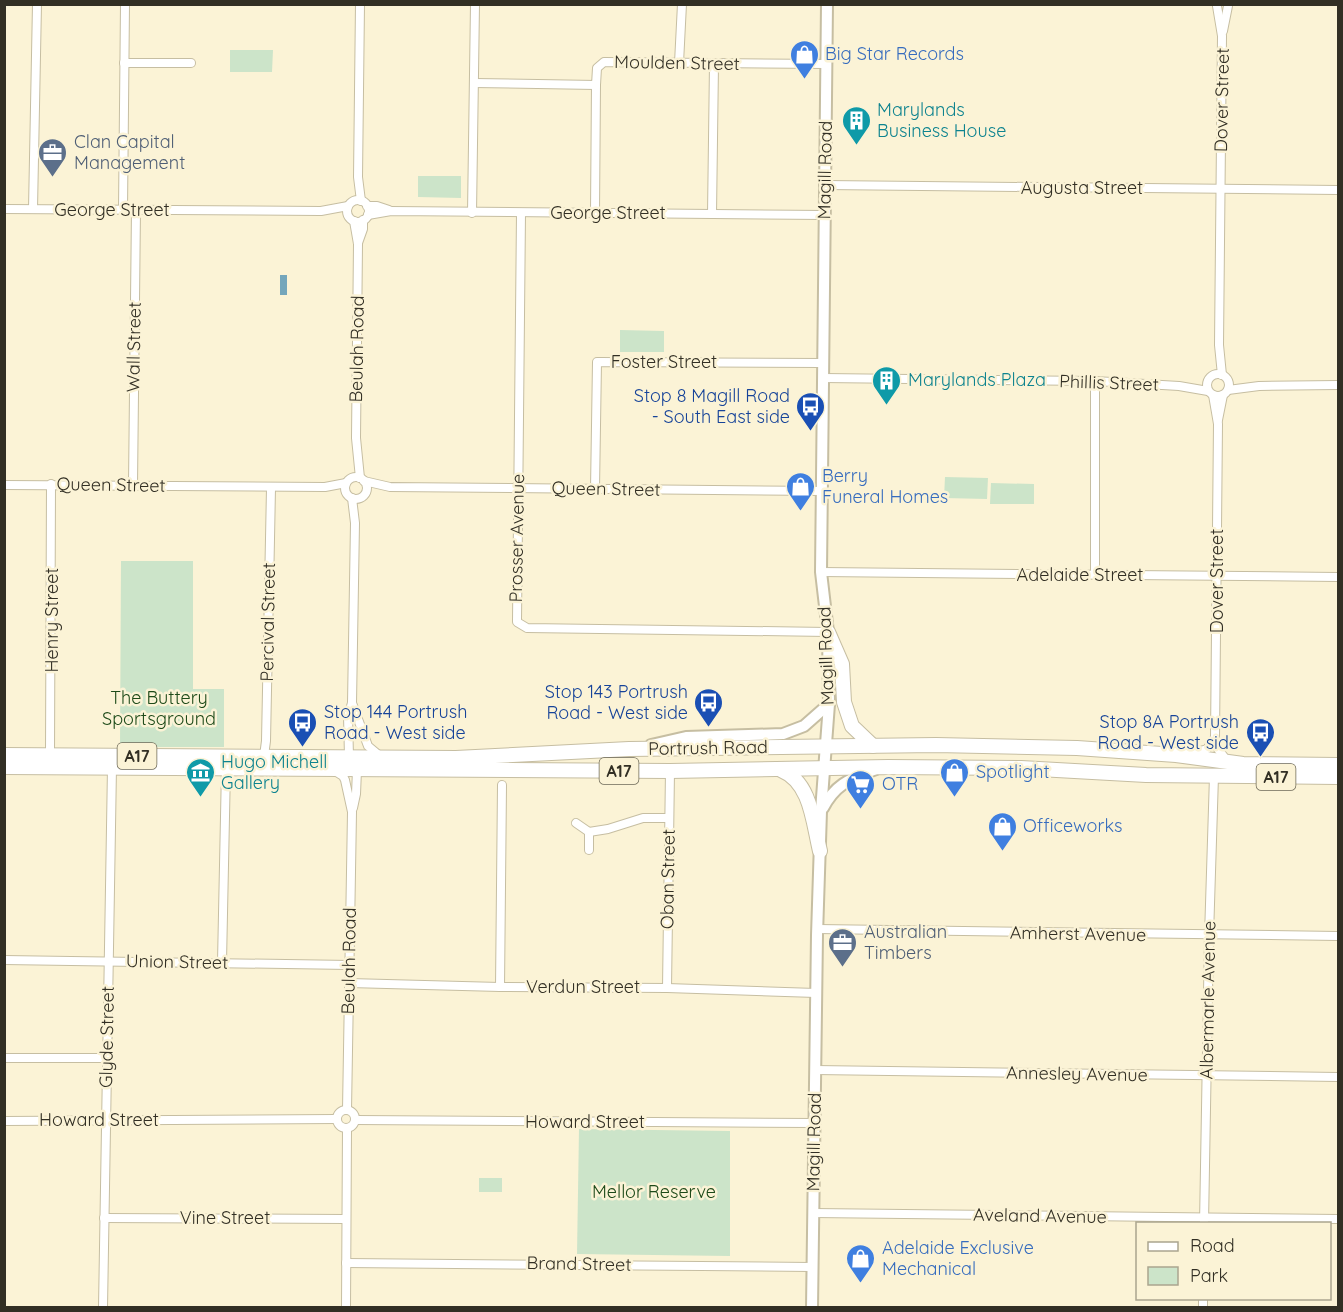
<svg xmlns="http://www.w3.org/2000/svg" width="1343" height="1312" font-family="Quicksand,sans-serif">
<style>
.green{fill:#cce4c9}
.water{fill:#74a6bb}
.lines{fill:none;stroke-linecap:round;stroke-linejoin:round}
.street-casing{stroke:#c6bea2;stroke-width:10}
.secondary-casing{stroke:#c6bea2;stroke-width:14}
.highway-casing{stroke:#c6bea2;stroke-width:16}
.street{stroke:#fff;stroke-width:8}
.secondary{stroke:#fff;stroke-width:10}
.highway{stroke:#fff;stroke-width:14}
.labels{text-anchor:middle;stroke-width:5;stroke-linejoin:round;paint-order:stroke}
.shield{fill:#fbf3d6;stroke:#6e6a59;stroke-width:1.5}
.shield-label{font-size:16px;font-weight:bold;fill:#322f24}
.shop-label{font-size:18px;fill:#366cbe;stroke:#fbf3d6;text-anchor:start}
.street-label{font-size:18px;fill:#322f24;stroke:#fbf3d6}
.culture-label{font-size:18px;fill:#0d838f;stroke:#fbf3d6;text-anchor:start}
.service-label{font-size:18px;fill:#4e5e75;stroke:#fbf3d6;text-anchor:start}
.transit-label{font-size:18px;fill:#164399;stroke:#fbf3d6;text-anchor:end}
.park-label{font-size:18px;fill:#1d4a19;stroke:#fbf3d6}
</style>
<rect width="100%" height="100%" fill="#fbf3d6"/>
<g class="green">
<path d="M230,50h43l-1,22h-42z"/>
<path d="M418,176h43v22l-43,-1z"/>
<path d="M620,330l44,1v21h-44z"/>
<path d="M945,477l43,1 -1,21 -43,-1z"/>
<path d="M991,483l43,1v20h-44z"/>
<path d="M121,561h72v128h31v58h-104z"/>
<path d="M579,1129l151,2v125l-153,-2z"/>
<rect x="479" y="1178" width="23" height="14"/>
</g>
<rect class="water" x="280" y="275" width="7" height="20"/>
<g class="lines">
<defs>
<g id="street">
<path d="M360,4l-2,173 3,24"/>
<path d="M1217,6l5,30 -3,309 3,30"/>
<path d="M1223,31l5,-25"/>
<path d="M124,63h67"/>
<path d="M679,63l3,-59"/>
<path d="M474,83l122,2 1,-17 7,-6 222,2"/>
<path d="M825,185l513,5"/>
<circle cx="358" cy="211" r="11"/>
<path d="M367,206h10l12,4"/>
<path d="M4,209l317,2 27,-5"/>
<path d="M33,209l4,-205"/>
<path d="M123,210l2,-206"/>
<path d="M595,212l1,-127"/>
<path d="M472,213l3,-209"/>
<path d="M521,213l-4,409 10,6 301,4"/>
<path d="M712,214l2,-150"/>
<path d="M368,215l23,-4 434,4"/>
<path d="M354,221l4,23 -2,194 4,40"/>
<path d="M358,243l5,-14v-9"/>
<circle cx="1218" cy="385" r="11"/>
<path d="M823,378l272,3 84,5 29,5"/>
<path d="M1228,390l31,-4 79,-1"/>
<path d="M1213,395l5,29 -3,314 3,11 9,12"/>
<path d="M1218,420l5,-25"/>
<circle cx="356" cy="488" r="11"/>
<path d="M364,481l26,6 432,4"/>
<path d="M4,485l321,2 21,-4"/>
<path d="M133,485l3,-276"/>
<path d="M595,489l2,-127 226,1"/>
<path d="M821,572l517,5"/>
<path d="M1095,575v-194"/>
<path d="M352,703l16,43 12,10"/>
<path d="M1193,753l14,-4 8,-11"/>
<path d="M50,755l1,-271"/>
<path d="M264,756l2,-15 5,-253"/>
<path d="M349,757l-1,-41 4,-13 3,-180 -3,-25"/>
<path d="M335,771l8,5 2,4 7,32 -5,298"/>
<path d="M353,808l3,-14 1,-24"/>
<path d="M576,823l13,9"/>
<path d="M589,832l19,-3 35,-11h26"/>
<path d="M589,850v-18"/>
<path d="M817,929l521,7"/>
<path d="M4,960l346,5"/>
<path d="M222,962l4,-194"/>
<path d="M349,983l151,4 167,1 149,5"/>
<path d="M500,987l2,-202"/>
<path d="M667,988l3,-217"/>
<path d="M4,1058h103"/>
<path d="M815,1070l523,7"/>
<circle cx="346" cy="1119" r="9"/>
<path d="M356,1120l458,3"/>
<path d="M4,1121l333,-2"/>
<path d="M813,1213l525,6"/>
<path d="M104,1218l241,1"/>
<path d="M1204,1224l5,-288 5,-160"/>
<path d="M346,1263l466,4"/>
<path d="M103,1308l9,-541"/>
<path d="M346,1308l1,-179"/>
<path d="M1203,1308v-10"/>
</g>
<g id="secondary">
<path d="M651,745l35,-8 97,-3 21,-8 25,-22"/>
<path d="M823,808c13,-25 28,-29 53,-39"/>
<path d="M812,1308l5,-373 4,-124 8,-107 -1,-72 -7,-60 6,-568"/>
</g>
<g id="highway">
<path d="M828,632l14,32 2,38 8,24 21,20"/>
<path d="M4,755l452,3 173,-9 307,-4 141,3 99,7 67,9 95,1"/>
<path d="M4,767l666,4 218,-4 133,1 125,7 192,2"/>
<path d="M781,770c30,12 32,52 39,81"/>
</g>
</defs>
<use href="#street" class="street-casing"/>
<use href="#secondary" class="secondary-casing"/>
<use href="#highway" class="highway-casing"/>
<use href="#street" class="street"/>
<use href="#secondary" class="secondary"/>
<use href="#highway" class="highway"/>
</g>
<defs>
<symbol id="shop-pin" viewBox="-11 -11 22 30"><path d="M0 17L-7.5 6A9.5 9.5 0 1 1 7.5 6Z" fill="#3f7fe0" stroke="#fbf3d6"/><path d="M-5-2.5h2.3a2.7 3.5 0 0 1 5.4 0H5L5.5 6h-11ZM-1.5-2.5h3a1.5 2.3 0 0 0-3 0Z" fill="#fff"/></symbol>
<symbol id="building-pin" viewBox="-11 -11 22 30"><path d="M0 17L-7.5 6A9.5 9.5 0 1 1 7.5 6Z" fill="#0f9aa8" stroke="#fbf3d6"/><path d="M-4-6H4V6H1V3H-1V6H-4ZM-2.5-4.3h1.7v1.8h-1.7ZM.8-4.3h1.7v1.8H.8ZM-2.5-1h1.7V.8h-1.7ZM.8-1h1.7V.8H.8Z" fill="#fff"/></symbol>
<symbol id="office-pin" viewBox="-11 -11 22 30"><path d="M0 17L-7.5 6A9.5 9.5 0 1 1 7.5 6Z" fill="#5c6f8a" stroke="#fbf3d6"/><path d="M-6-3h4V-5.5h4V-3h4V5H-6ZM-1-4.5V-3h2v-1.5ZM-6 0V1H6V0Z" fill="#fff"/></symbol>
<symbol id="bus-pin" viewBox="-11 -11 22 30"><path d="M0 17L-7.5 6A9.5 9.5 0 1 1 7.5 6Z" fill="#1a4fb4" stroke="#fbf3d6"/><path d="M-5-6H5V4H4V6H2V4H-2V6H-4V4H-5ZM-3.5-4V0h7V-4ZM-3.5 1.2v1.5H-2V1.2ZM2 1.2v1.5H3.5V1.2Z" fill="#fff"/></symbol>
<symbol id="museum-pin" viewBox="-11 -11 22 30"><path d="M0 17L-7.5 6A9.5 9.5 0 1 1 7.5 6Z" fill="#0f9aa8" stroke="#fbf3d6"/><path d="M0-6L6-3V-2H-6V-3ZM-5-1h2V3h-2ZM-1-1h2V3h-2ZM3-1h2V3H3ZM-6 4H6V6H-6Z" fill="#fff"/></symbol>
<symbol id="supermarket-pin" viewBox="-11 -11 22 30"><path d="M0 17L-7.5 6A9.5 9.5 0 1 1 7.5 6Z" fill="#3f7fe0" stroke="#fbf3d6"/><path d="M-6-5.5h2.5l.6 2H6L4.5 2H-2.5L-4.4-4H-6ZM-1.5 3.2a1.3 1.3 0 1 0 .1 0ZM3 3.2a1.3 1.3 0 1 0 .1 0Z" fill="#fff"/></symbol>
</defs>
<g fill-rule="evenodd">
<use href="#shop-pin" x="788" y="38" width="33" height="45"/>
<use href="#building-pin" x="840" y="104" width="33" height="45"/>
<use href="#office-pin" x="36" y="136" width="33" height="45"/>
<use href="#building-pin" x="870" y="364" width="33" height="45"/>
<use href="#bus-pin" x="794" y="390" width="33" height="45"/>
<use href="#shop-pin" x="784" y="470" width="33" height="45"/>
<use href="#bus-pin" x="692" y="686" width="33" height="45"/>
<use href="#bus-pin" x="286" y="706" width="33" height="45"/>
<use href="#bus-pin" x="1244" y="716" width="33" height="45"/>
<use href="#museum-pin" x="184" y="756" width="33" height="45"/>
<use href="#shop-pin" x="938" y="756" width="33" height="45"/>
<use href="#supermarket-pin" x="844" y="768" width="33" height="45"/>
<use href="#shop-pin" x="986" y="810" width="33" height="45"/>
<use href="#office-pin" x="826" y="926" width="33" height="45"/>
<use href="#shop-pin" x="844" y="1242" width="33" height="45"/>
</g>
<g class="labels">
<g class="shield">
<rect x="117.5" y="743" width="39" height="26" rx="4.5"/>
<rect x="599.5" y="758" width="39" height="26" rx="4.5"/>
<rect x="1256.5" y="764" width="39" height="26" rx="4.5"/>
</g>
<g class="shield-label">
<text x="137" y="762">A17</text>
<text x="619" y="777">A17</text>
<text x="1276" y="783">A17</text>
</g>
<g class="shop-label">
<text x="825" y="60">Big Star Records</text>
<text x="822" y="482">Berry<tspan x="822" dy="21">Funeral Homes</tspan></text>
<text x="976" y="778">Spotlight</text>
<text x="882" y="790">OTR</text>
<text x="1023" y="832">Officeworks</text>
<text x="882" y="1254">Adelaide Exclusive<tspan x="882" dy="21">Mechanical</tspan></text>
</g>
<g class="street-label">
<text transform="translate(677 63) rotate(1)" y="6">Moulden Street</text>
<text transform="translate(1222 100) rotate(-89)" y="6">Dover Street</text>
<text transform="translate(825 170) rotate(-89)" y="6">Magill Road</text>
<text x="1082" y="194">Augusta Street</text>
<text x="112" y="216">George Street</text>
<text x="608" y="219">George Street</text>
<text transform="translate(134 347) rotate(-89)" y="6">Wall Street</text>
<text transform="translate(357 349) rotate(-89)" y="6">Beulah Road</text>
<text x="664" y="368">Foster Street</text>
<text transform="translate(1109 383) rotate(2)" y="6">Phillis Street</text>
<text transform="translate(111 485) rotate(1)" y="6">Queen Street</text>
<text transform="translate(606 489) rotate(1)" y="6">Queen Street</text>
<text transform="translate(517 538) rotate(-89)" y="6">Prosser Avenue</text>
<text x="1080" y="581">Adelaide Street</text>
<text transform="translate(1217 581) rotate(-90)" y="6">Dover Street</text>
<text transform="translate(52 620) rotate(-90)" y="6">Henry Street</text>
<text transform="translate(268 622) rotate(-89)" y="6">Percival Street</text>
<text transform="translate(826 656) rotate(-92)" y="6">Magill Road</text>
<text transform="translate(708 748) rotate(-1)" y="6">Portrush Road</text>
<text transform="translate(668 879) rotate(-89)" y="6">Oban Street</text>
<text transform="translate(1078 934) rotate(1)" y="6">Amherst Avenue</text>
<text transform="translate(349 961) rotate(-89)" y="6">Beulah Road</text>
<text transform="translate(177 962) rotate(1)" y="6">Union Street</text>
<text x="583" y="993">Verdun Street</text>
<text transform="translate(1208 1000) rotate(-89)" y="6">Albermarle Avenue</text>
<text transform="translate(107 1037) rotate(-89)" y="6">Glyde Street</text>
<text transform="translate(1077 1074) rotate(1)" y="6">Annesley Avenue</text>
<text x="99" y="1126">Howard Street</text>
<text x="585" y="1128">Howard Street</text>
<text transform="translate(814 1142) rotate(-89)" y="6">Magill Road</text>
<text transform="translate(1040 1216) rotate(1)" y="6">Aveland Avenue</text>
<text x="225" y="1224">Vine Street</text>
<text transform="translate(579 1264) rotate(1)" y="6">Brand Street</text>
</g>
<g class="culture-label">
<text x="877" y="116">Marylands<tspan x="877" dy="21">Business House</tspan></text>
<text x="908" y="386">Marylands Plaza</text>
<text x="221" y="768">Hugo Michell<tspan x="221" dy="21">Gallery</tspan></text>
</g>
<g class="service-label">
<text x="74" y="148">Clan Capital<tspan x="74" dy="21">Management</tspan></text>
<text x="864" y="938">Australian<tspan x="864" dy="21">Timbers</tspan></text>
</g>
<g class="transit-label">
<text x="790" y="402">Stop 8 Magill Road<tspan x="790" dy="21">- South East side</tspan></text>
<text x="688" y="698">Stop 143 Portrush<tspan x="688" dy="21">Road - West side</tspan></text>
<text x="324" y="718" text-anchor="start">Stop 144 Portrush<tspan x="324" dy="21">Road - West side</tspan></text>
<text x="1239" y="728">Stop 8A Portrush<tspan x="1239" dy="21">Road - West side</tspan></text>
</g>
<g class="park-label">
<text x="159" y="704">The Buttery<tspan x="159" dy="21">Sportsground</tspan></text>
<text x="654" y="1198">Mellor Reserve</text>
</g>
</g>
<rect width="1343" height="1312" fill="none" stroke="#322f24" stroke-width="12"/>
<rect x="1136" y="1222" width="195" height="78" fill="#fbf3d6" stroke="#aba58f" stroke-width="1.5"/>
<rect x="1148" y="1242" width="30" height="9" fill="#ffffff" stroke="#aba58f" stroke-width="1.5"/>
<text x="1190" y="1252" font-size="18" fill="#322f24">Road</text>
<rect x="1148" y="1267" width="30" height="18" fill="#cce4c9" stroke="#aba58f" stroke-width="1.5"/>
<text x="1190" y="1282" font-size="18" fill="#322f24">Park</text>
</svg>
